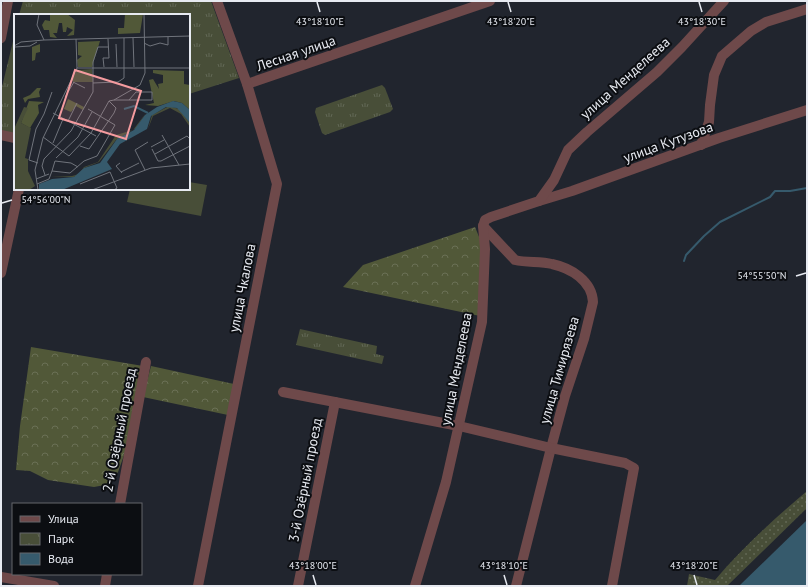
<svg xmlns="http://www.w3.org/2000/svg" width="808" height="587" font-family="'PT Sans',sans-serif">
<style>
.grass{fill:url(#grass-dots)}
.forest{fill:url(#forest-crowns)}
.park{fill:url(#park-tufts)}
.garden{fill:#484e38}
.water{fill:#365a6c}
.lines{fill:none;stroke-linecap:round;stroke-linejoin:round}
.stream{stroke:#365a6c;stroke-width:2}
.minor{stroke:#6e494a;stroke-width:10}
.ticks{fill:none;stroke:#e7eaf1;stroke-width:1.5}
.labels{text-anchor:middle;stroke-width:4;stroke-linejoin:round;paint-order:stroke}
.street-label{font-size:14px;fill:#e7eaf1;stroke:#0c0e12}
.inset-river{fill:none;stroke:#365a6c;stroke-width:2}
.inset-road{fill:none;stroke:#70747c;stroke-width:1}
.view{fill:#f49b9f;fill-opacity:0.15;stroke:#f49b9f;stroke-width:2}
.inset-edge{fill:none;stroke:#e7eaf1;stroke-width:2}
.ticks-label{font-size:10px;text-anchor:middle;fill:#e7eaf1;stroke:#0c0e12;stroke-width:4;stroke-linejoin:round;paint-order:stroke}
</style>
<defs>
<pattern id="grass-dots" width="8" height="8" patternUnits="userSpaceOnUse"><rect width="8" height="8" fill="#484e38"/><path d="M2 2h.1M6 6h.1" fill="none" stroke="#626855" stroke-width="1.8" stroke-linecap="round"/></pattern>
<pattern id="forest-crowns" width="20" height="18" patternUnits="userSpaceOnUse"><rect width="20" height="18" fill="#515838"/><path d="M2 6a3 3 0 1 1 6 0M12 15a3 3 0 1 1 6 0" fill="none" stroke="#6a7055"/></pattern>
<pattern id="park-tufts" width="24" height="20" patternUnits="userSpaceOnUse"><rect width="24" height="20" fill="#484e38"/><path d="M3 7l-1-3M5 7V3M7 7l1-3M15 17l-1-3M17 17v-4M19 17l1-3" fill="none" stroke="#626855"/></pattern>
</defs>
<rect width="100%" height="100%" fill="#21252e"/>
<path class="grass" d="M807,491v17l-80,78h-40l2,-12 26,6c28,-33 59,-61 92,-89z"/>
<g class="forest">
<path d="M475,227l9,22 -4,67 -137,-29 20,-22z"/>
<path d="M31,347l112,19 -16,81 -9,25 -8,12 -16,3 -20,-3 -26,-4 -18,-9 -14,-1 4,-44z"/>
<path d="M151,366l83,18 -6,31 -85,-18z"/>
</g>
<g class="park">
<path d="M23,1h188l28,77 -50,16v-79h-170z"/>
<path d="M15,33v104l-14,-4v-42z"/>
<path d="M382,85l3,3 8,21 -3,3 -65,23 -3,-2 -7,-21 1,-4z"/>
<path d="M300,329l77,17 -1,8 8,2 -2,8 -86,-19z"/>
</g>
<path class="garden" d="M189,182l18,3 -6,31 -74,-14 3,-13h59z"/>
<path class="water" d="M807,520v66h-68z"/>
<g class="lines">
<path class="stream" d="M684,261l2,-6 18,-19 16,-14 50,-25 5,-6h15l17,-3"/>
<g class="minor">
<path d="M1,38l7,-37"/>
<path d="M247,84l243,-83"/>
<path d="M1,135l14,3"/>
<path d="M701,145l8,-23 1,-17 4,-30 8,-19 29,-25 15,-9 41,-13"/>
<path d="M539,201l33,-10 147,-53 88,-28"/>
<path d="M483,226l32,34c12,3 25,1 37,4 19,4 40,17 41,38l-9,37 -19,57 -14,52 -35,138"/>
<path d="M1,273l18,-84"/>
<path d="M283,392l176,34 92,22 74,15 9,5 -22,118"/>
<path d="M120,504l26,-142"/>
<path d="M1,577l53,9"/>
<path d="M105,586l2,-12"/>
<path d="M198,586l79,-402 -30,-100 -30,-83"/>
<path d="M298,586l37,-184"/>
<path d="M415,586l31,-104 36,-160 3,-73 -2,-23 2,-6 6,-3 48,-16 15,-21 14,-30 19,-18 70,-60 25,-25 42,-46"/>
</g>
</g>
<path class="ticks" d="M317,2l3,10M508,2l3,10M699,2l3,10M2,203l10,-3M796,276l10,-3M313,575l3,10M504,575l3,10M694,575l3,10"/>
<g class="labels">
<g class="street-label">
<text transform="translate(296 53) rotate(-19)" y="5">Лесная улица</text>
<text transform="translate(625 78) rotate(-42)" y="5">улица Менделеева</text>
<text transform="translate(668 142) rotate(-20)" y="5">улица Кутузова</text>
<text transform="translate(242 288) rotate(-79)" y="5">улица Чкалова</text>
<text transform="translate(456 369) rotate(-79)" y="5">улица Менделеева</text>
<text transform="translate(559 370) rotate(-74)" y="5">улица Тимирязева</text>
<text transform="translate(119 430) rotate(-79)" y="5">2-й Озёрный проезд</text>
<text transform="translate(305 480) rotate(-79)" y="5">3-й Озёрный проезд</text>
</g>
</g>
<g transform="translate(14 14)">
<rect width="176" height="176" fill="#21252e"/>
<path d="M155,92l10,3 11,14v4l-9,-13 -11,-6 -17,8 -5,13 -6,4 6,-4 4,-14zM132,99l-10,15 -20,12 -17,22 -15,6 -5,6 -5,3h-23l21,-1 7,-2 5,-7 14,-5 18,-27 17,-5z" fill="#484e38"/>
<path d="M36,0h17l8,6 -1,15 -7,1 6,-6 -6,-3 -1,5h-3l-1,-9h-3l-2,10h-4l4,5 -7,-1 -1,-7h-5l-2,-5 3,-5 5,1zM111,0h18l-3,19 -22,1v-6h6zM86,27l-8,26h-14l-1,-7 5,-4 -4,-1v-13zM26,30v8l-4,1 -1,7 -3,1v-14zM139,56l31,1v13l6,1v25l-8,-7 -8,-2 -16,5 -13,-1 9,-2 -5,-23 4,-1 6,10 -1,-5 5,-1v-8l-10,-2zM23,74h4l-2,4 1,5 -12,2 -3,4 -2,-5 7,-3zM54,85l16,8 -1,3 -7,-4 -5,6 -7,-3zM15,87l15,1 -6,3 1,8 -9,15 -9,-5z" fill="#515838"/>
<path d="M78,55l1,13h-19l-3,-2 6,-10z" fill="#484e38"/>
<path d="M10,93l4,1 -7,15 10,5 -6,30 3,1v12l7,15 -6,4h-15v-61z" fill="#484e38"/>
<path d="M159,87l9,2 8,7v13l-13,-15 -11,-1 -15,9 -4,13 -27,15 -13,18 5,7 -50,21h-23v-6l13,-5 22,-2 10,-9 16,-5 17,-24 17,-9 11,-15 12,-8z" fill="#365a6c"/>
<path class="inset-river" d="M110,95l10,-3 14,7"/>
<path class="inset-road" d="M25,0l-2,11 7,15M119,24l1,29M130,29l6,3 10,-3 8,2v-8M102,30l1,23M0,32l7,-4 23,-2 146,-4M1,33l15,-1 7,-4M90,53l-1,-9h6l-1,-19M63,54h113M59,68l12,6M79,69l25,-1 6,-4v-40M51,83l9,-15M100,86h38v-8h-16l-7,8M39,99l43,23M54,107l9,-18M148,121l17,30M29,123l26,19 22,-23 18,-32 5,-1 26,-15 5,-12 -1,-59M39,129l10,-24M66,132l9,3 25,-36 2,-5 -7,-7M137,133l13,-7M138,135l6,12h3l29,-15M141,140l32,-18 3,3M42,144l22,-21 14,-25M24,149l-9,-3 7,-31 8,-15 8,-22M106,149l-4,3 6,7M131,156l-10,-20 13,-8M38,157l3,-10 16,2 7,4M107,158l18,-9M31,161l-3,-9 2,-7 27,-28 22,-39v-30l5,-15h11M22,165l13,-5M23,170l12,-5 3,-8 18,2 14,-12 13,-5 18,-31 -27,-16M66,170l30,-12 7,16 -3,2M24,176l-3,-20 8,-32 34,-70 -1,-29M78,176l59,-22 39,-4"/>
<path class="view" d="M61,56l66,21 -15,48 -67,-21z"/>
<rect width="176" height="176" class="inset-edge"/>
</g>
<g class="ticks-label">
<text x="320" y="25">43°18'10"E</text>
<text x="511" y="25">43°18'20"E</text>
<text x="702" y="25">43°18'30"E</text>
<text x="46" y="203">54°56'00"N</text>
<text x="762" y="279">54°55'50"N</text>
<text x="313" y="569">43°18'00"E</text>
<text x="504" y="569">43°18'10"E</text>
<text x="694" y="569">43°18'20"E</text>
</g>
<rect width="808" height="587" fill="none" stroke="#e7eaf1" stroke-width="4"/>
<rect x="12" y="503" width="130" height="72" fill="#0c0e12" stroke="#64666b"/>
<rect x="20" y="516" width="20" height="6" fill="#6e494a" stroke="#64666b"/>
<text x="48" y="523" font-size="12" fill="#e7eaf1">Улица</text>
<rect x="20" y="533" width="20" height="12" fill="url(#park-tufts)" stroke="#64666b"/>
<text x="48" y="543" font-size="12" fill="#e7eaf1">Парк</text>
<rect x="20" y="553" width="20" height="12" fill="#365a6c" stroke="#64666b"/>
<text x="48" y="563" font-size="12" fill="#e7eaf1">Вода</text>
</svg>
